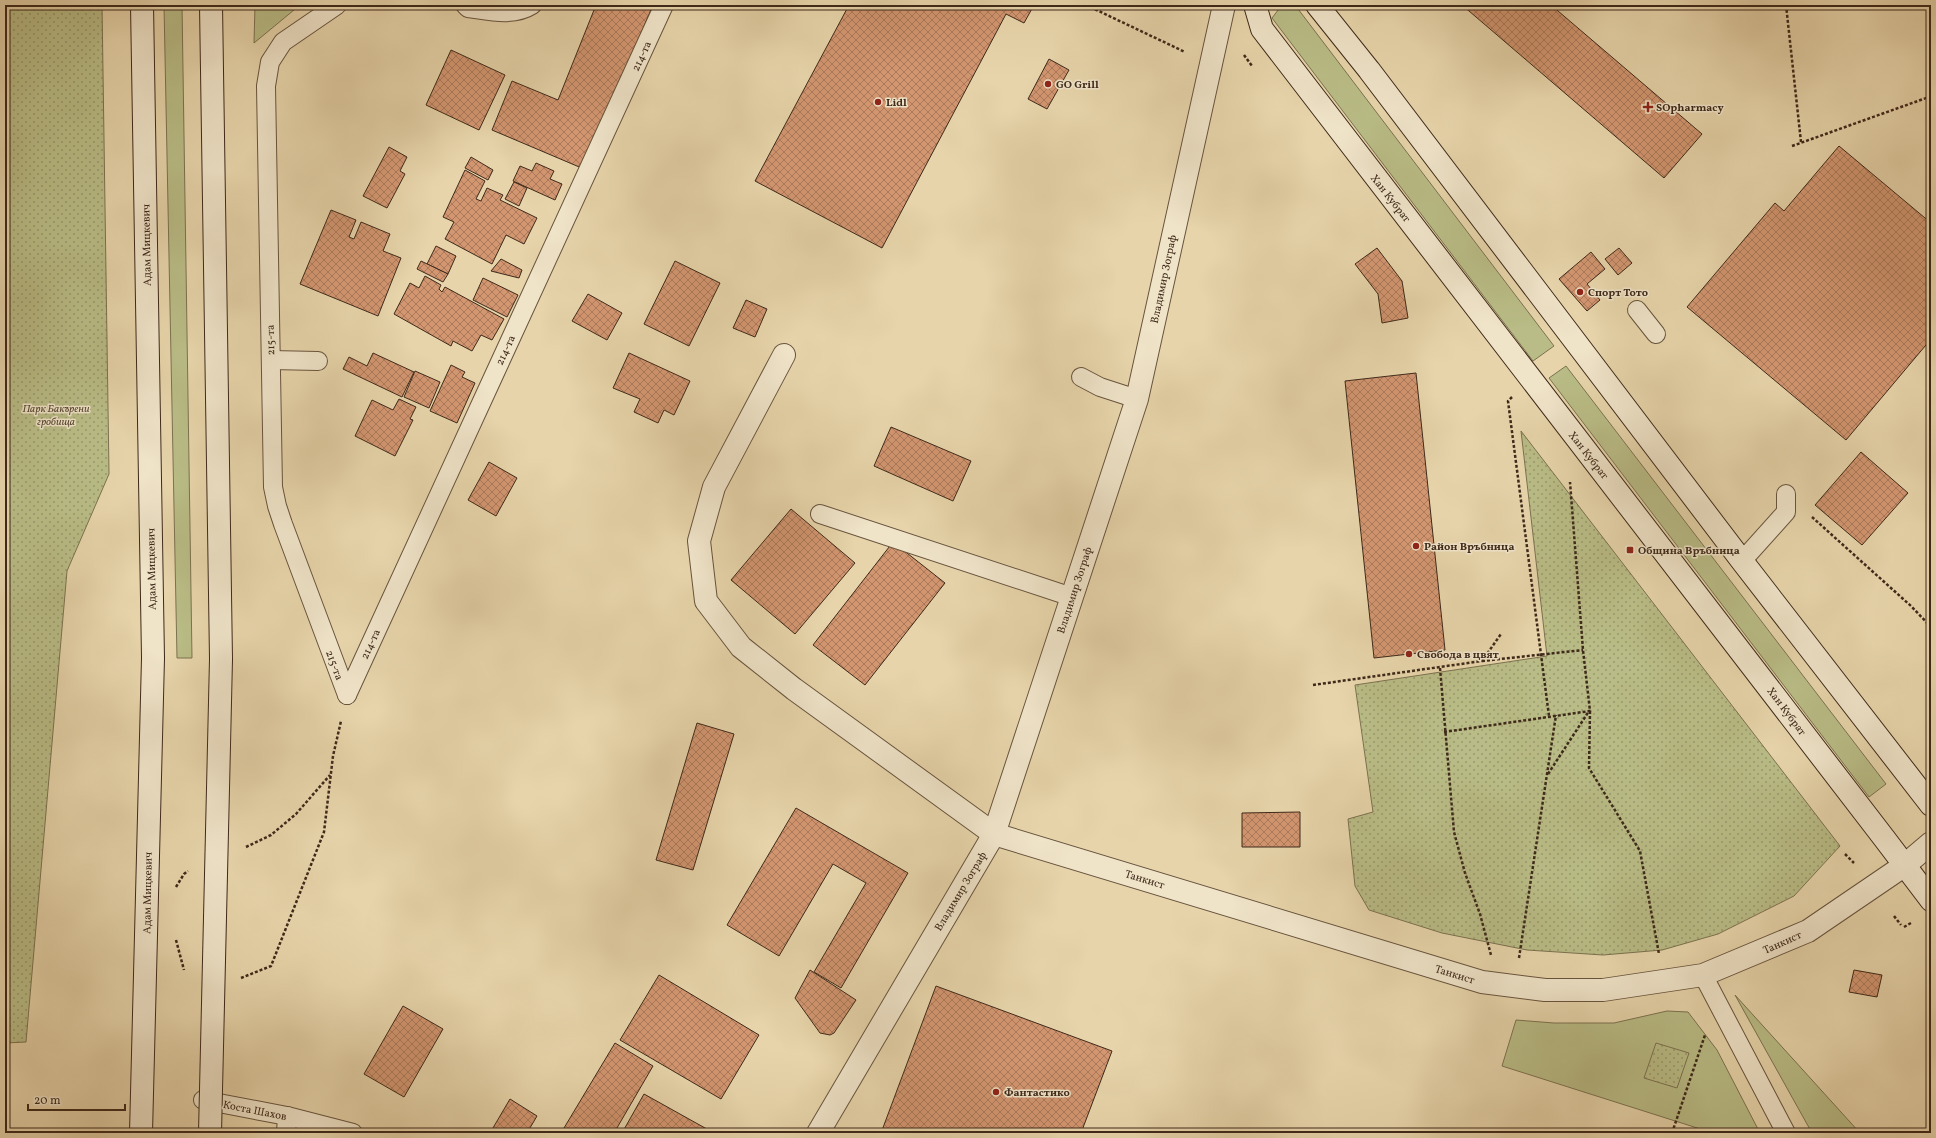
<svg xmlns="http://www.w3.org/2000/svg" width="1936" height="1138" font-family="Vollkorn,serif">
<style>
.grass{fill:#b9bc86;stroke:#7c7250}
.park{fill:url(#park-dots);stroke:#7c7250}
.building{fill:url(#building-cross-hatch);stroke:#3e291a}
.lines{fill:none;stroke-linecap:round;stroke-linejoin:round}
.lane-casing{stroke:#68543e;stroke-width:20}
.street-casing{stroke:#68543e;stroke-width:24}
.secondary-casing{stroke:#3e291a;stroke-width:24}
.path{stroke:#3e291a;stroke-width:2.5;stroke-dasharray:3 2;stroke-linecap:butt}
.lane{stroke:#efe3c8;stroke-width:18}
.street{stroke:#efe3c8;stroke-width:22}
.secondary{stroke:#efe3c8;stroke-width:22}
.secondary-bridge-casing{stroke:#3e291a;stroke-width:24;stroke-linecap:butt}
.secondary-bridge{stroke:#efe3c8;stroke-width:22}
.poi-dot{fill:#8f2418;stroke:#efe3c8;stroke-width:1.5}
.labels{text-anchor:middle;stroke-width:3;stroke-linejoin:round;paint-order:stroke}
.street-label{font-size:11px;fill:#3e291a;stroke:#efe3c8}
.poi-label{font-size:11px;font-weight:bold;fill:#3e291a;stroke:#efe3c8;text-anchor:start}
.park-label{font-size:11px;font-style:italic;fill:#574630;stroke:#efe3c8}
</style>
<defs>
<pattern id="park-dots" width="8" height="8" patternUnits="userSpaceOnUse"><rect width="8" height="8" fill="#b9bc86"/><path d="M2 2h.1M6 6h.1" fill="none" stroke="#98996d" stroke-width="1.8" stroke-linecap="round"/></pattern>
<pattern id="building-cross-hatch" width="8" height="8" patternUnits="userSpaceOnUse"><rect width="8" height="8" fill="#d29670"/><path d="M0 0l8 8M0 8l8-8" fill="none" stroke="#ac7a5b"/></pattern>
</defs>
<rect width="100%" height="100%" fill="#e7d4aa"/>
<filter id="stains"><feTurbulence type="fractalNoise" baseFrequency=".005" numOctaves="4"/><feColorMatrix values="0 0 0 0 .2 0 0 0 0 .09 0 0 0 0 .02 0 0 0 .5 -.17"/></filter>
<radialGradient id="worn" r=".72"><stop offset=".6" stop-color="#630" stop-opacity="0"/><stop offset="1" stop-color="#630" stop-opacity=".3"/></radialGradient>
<g class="grass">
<path d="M164,5h18l10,653h-15z"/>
<path d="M255,5h45l-46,38z"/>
<path d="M1282,5h13l259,341 -21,15 -261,-343z"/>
<path d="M1566,366l320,418 -17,13 -320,-419z"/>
<path d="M1735,995l125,138h-48z"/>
<path d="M1667,1011l21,1 29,38 43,83h-47l-211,-67 14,-46 38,3h60z"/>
</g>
<g class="park">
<path d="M5,5h97l7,469 -42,97 -41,471 -21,1z"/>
<path d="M1521,431l319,415 -46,50 -76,38 -56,16 -59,5 -76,-5 -85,-17 -73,-23 -14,-24 -7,-67 25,-7 -18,-127 192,-29z"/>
<path d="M1656,1043l33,10 -12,35 -33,-10z"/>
</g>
<g class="building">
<path d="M596,5h57l-69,164 -92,-39 20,-49 46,19z"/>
<path d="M849,5h185l-10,18 -18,-9 -124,234 -127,-67z"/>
<path d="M1462,5h89l151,129 -38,44z"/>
<path d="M451,50l54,25 -26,55 -53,-25z"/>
<path d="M1049,59l20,11 -22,39 -19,-10z"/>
<path d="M1839,146l92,77v116l-85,101 -159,-133 88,-104 9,8z"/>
<path d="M389,147l18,10 -7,14 5,3 -18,34 -24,-12z"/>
<path d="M471,157l22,13 -5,10 -23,-12z"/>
<path d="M536,163l18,8 -4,8 12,5 -7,16 -42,-19 7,-15 12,5z"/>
<path d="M465,170l20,11 -9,18 5,2 6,-13 16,7 -3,5 37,18 -13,26 -18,-9 -14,29 -47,-25 9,-17 -11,-5z"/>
<path d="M514,182l13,6 -8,18 -14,-7z"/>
<path d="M331,210l25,10 -7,17 5,2 7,-17 29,12 -7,17 18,7 -23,58 -78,-32z"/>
<path d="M436,246l20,10 -8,18 -21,-10z"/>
<path d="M1377,248l25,33 6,37 -26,5 -4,-29 -23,-30z"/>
<path d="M1619,248l13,15 -14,12 -13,-16z"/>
<path d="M1591,252l14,17 -18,15 13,16 -13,11 -28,-32z"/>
<path d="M501,259l21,11 -3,8 -28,-7z"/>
<path d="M421,261l27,13 -5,8 -26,-13z"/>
<path d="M675,261l45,22 -31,63 -45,-22z"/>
<path d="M425,276l16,9 -2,4 3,3 3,-5 59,32 -12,21 -11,-5 -9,16 -19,-10 -2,5 -57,-32 16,-31 9,5z"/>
<path d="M483,278l35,17 -11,22 -34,-17z"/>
<path d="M588,294l34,19 -15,27 -35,-19z"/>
<path d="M746,300l21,9 -12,28 -22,-9z"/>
<path d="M373,353l41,19 -12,25 -59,-28 6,-12 18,9z"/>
<path d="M629,353l61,28 -16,34 -10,-5 -6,13 -24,-11 6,-13 -27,-11z"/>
<path d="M451,365l14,7 -3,5 13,6 -18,40 -27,-12z"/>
<path d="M415,371l25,11 -11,26 -25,-11z"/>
<path d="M1416,373l29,277 -71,8 -29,-277z"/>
<path d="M399,399l17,8 -6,12 3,1 -18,36 -40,-20 17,-36 21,10z"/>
<path d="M891,427l80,34 -18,40 -79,-35z"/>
<path d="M1861,452l47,41 -46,52 -47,-40z"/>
<path d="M489,462l28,16 -21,38 -28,-16z"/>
<path d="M791,509l64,54 -60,71 -64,-54z"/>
<path d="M893,542l52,41 -80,102 -52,-40z"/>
<path d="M697,723l37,11 -41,136 -37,-10z"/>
<path d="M796,808l112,65 -67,115 -27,-16 52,-89 -33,-19 -54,92 -52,-31z"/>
<path d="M1300,812v35h-58v-34z"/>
<path d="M810,970l46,30 -22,33 -4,2 -10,-2 -25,-35z"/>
<path d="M1854,970l28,5 -5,22 -28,-5z"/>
<path d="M659,975l100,60 -38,64 -101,-59z"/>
<path d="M936,986l176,65 -31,82h-200z"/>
<path d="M403,1006l40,23 -39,68 -40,-23z"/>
<path d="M615,1043l38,23 -39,67h-41l-9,-5z"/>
<path d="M644,1094l70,39h-92z"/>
<path d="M510,1099l27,17 -10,17h-37z"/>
</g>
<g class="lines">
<defs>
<g id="lane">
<path d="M337,5l-54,37 -13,20 -4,24 7,401 4,19 6,18 64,171"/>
<path d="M465,5l3,3c22,3 45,9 64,-3"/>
<path d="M1637,310l19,24"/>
<path d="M271,360l47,1"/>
<path d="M1081,377l19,10 37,12"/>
<path d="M820,514l252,83"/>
<path d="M1742,561l44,-49v-18"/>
<path d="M347,695l317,-690"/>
<path d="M1703,975l83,158"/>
<path d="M203,1100l84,16 66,17"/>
<path d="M286,1133l1,-17"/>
</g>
<g id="street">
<path d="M784,355l-70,132 -15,54 7,60 35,46 53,42 200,145 488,148 63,8h58l100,-15 105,-44 97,-66 26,-22"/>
<path d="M818,1133l176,-299 143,-435 87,-394"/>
</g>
<g id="secondary">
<path d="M211,5l10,654"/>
<path d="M1255,5l7,24c223,290 448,579 669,871"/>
<path d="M1317,5l52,65 373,491 189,244"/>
<path d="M141,1133l12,-475 -11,-653"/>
</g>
</defs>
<use href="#lane" class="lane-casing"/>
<use href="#street" class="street-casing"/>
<use href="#secondary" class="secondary-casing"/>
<g class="path">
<path d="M1086,5l99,47"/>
<path d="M1786,5l15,137"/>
<path d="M64,6v-1"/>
<path d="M1244,55l8,11"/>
<path d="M1792,146l137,-49 2,-3"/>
<path d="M1512,397l-4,4 41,315"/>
<path d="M1812,517l99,89 20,21"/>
<path d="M1482,661l101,-11"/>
<path d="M1440,668l14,164 11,41 15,41 11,41"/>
<path d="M1313,685l169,-24 19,-27"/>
<path d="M1590,711l-1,57 51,83 19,103"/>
<path d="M1444,732l146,-21 -7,-61 -13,-168"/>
<path d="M1548,774l41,-63"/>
<path d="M246,847l25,-12 25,-21 34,-39"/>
<path d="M1845,854l9,9"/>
<path d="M176,887l8,-13 4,-3"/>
<path d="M1894,916l7,9"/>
<path d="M1904,927l7,-4"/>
<path d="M176,940l8,30"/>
<path d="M1519,958l37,-243"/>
<path d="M241,978l30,-12 53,-134 9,-76 8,-35"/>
<path d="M1672,1133l33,-98"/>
</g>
<use href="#lane" class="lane"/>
<use href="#street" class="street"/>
<use href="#secondary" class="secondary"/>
<defs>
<path id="secondary-bridge" d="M210,1133l11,-474"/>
</defs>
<use href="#secondary-bridge" class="secondary-bridge-casing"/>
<use href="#secondary-bridge" class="secondary-bridge"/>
</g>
<g class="poi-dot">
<circle cx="1048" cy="84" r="4"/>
<circle cx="878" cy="102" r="4"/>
<path d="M1646 101h4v4h4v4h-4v4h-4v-4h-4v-4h4z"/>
<circle cx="1580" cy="292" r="4"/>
<circle cx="1416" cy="546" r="4"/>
<rect x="1626" y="546" width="8" height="8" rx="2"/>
<circle cx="1409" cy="654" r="4"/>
<circle cx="996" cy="1092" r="4"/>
</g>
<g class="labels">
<g class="street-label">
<text transform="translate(641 56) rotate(-65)" y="4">214-та</text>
<text transform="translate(1391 198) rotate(52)" y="4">Хан Кубрат</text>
<text transform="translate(146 245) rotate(-91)" y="4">Адам Мицкевич</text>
<text transform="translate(1163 279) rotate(-78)" y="4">Владимир Зограф</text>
<text transform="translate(270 340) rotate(-91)" y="4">215-та</text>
<text transform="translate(505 350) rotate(-65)" y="4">214-та</text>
<text transform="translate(1589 455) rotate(52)" y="4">Хан Кубрат</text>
<text transform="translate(151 569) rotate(-91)" y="4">Адам Мицкевич</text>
<text transform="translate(1074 590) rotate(-72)" y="4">Владимир Зограф</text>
<text transform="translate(370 644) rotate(-65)" y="4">214-та</text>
<text transform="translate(335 665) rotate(69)" y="4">215-та</text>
<text transform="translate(1787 711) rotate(53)" y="4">Хан Кубрат</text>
<text transform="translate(1145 879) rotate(17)" y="4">Танкист</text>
<text transform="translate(960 891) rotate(-59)" y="4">Владимир Зограф</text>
<text transform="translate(147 893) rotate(-89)" y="4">Адам Мицкевич</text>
<text transform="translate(1782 942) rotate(-24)" y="4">Танкист</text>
<text transform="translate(1455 974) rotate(17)" y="4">Танкист</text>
<text transform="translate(255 1110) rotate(11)" y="4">Коста Шахов</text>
</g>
<g class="poi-label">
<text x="1056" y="88">GO Grill</text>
<text x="886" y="106">Lidl</text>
<text x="1656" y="111">SOpharmacy</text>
<text x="1588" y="296">Спорт Тото</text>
<text x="1424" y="550">Район Връбница</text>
<text x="1638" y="554">Община Връбница</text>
<text x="1417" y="658">Свобода в цвят</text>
<text x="1004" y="1096">Фантастико</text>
</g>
<g class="park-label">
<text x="56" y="412">Парк Бакърени<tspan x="56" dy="13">гробища</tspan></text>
</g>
</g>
<rect width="1936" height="1138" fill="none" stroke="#e7d4aa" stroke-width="20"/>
<rect x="6" y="6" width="1924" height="1126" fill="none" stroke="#3e291a" stroke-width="2"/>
<rect x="10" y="10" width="1916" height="1118" fill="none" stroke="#3e291a"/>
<path d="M28 1104v6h97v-6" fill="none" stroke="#3e291a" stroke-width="2"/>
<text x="34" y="1104" font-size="12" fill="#3e291a" stroke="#efe3c8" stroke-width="3" paint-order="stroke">20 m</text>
<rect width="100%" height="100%" filter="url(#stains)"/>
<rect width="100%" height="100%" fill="url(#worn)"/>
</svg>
